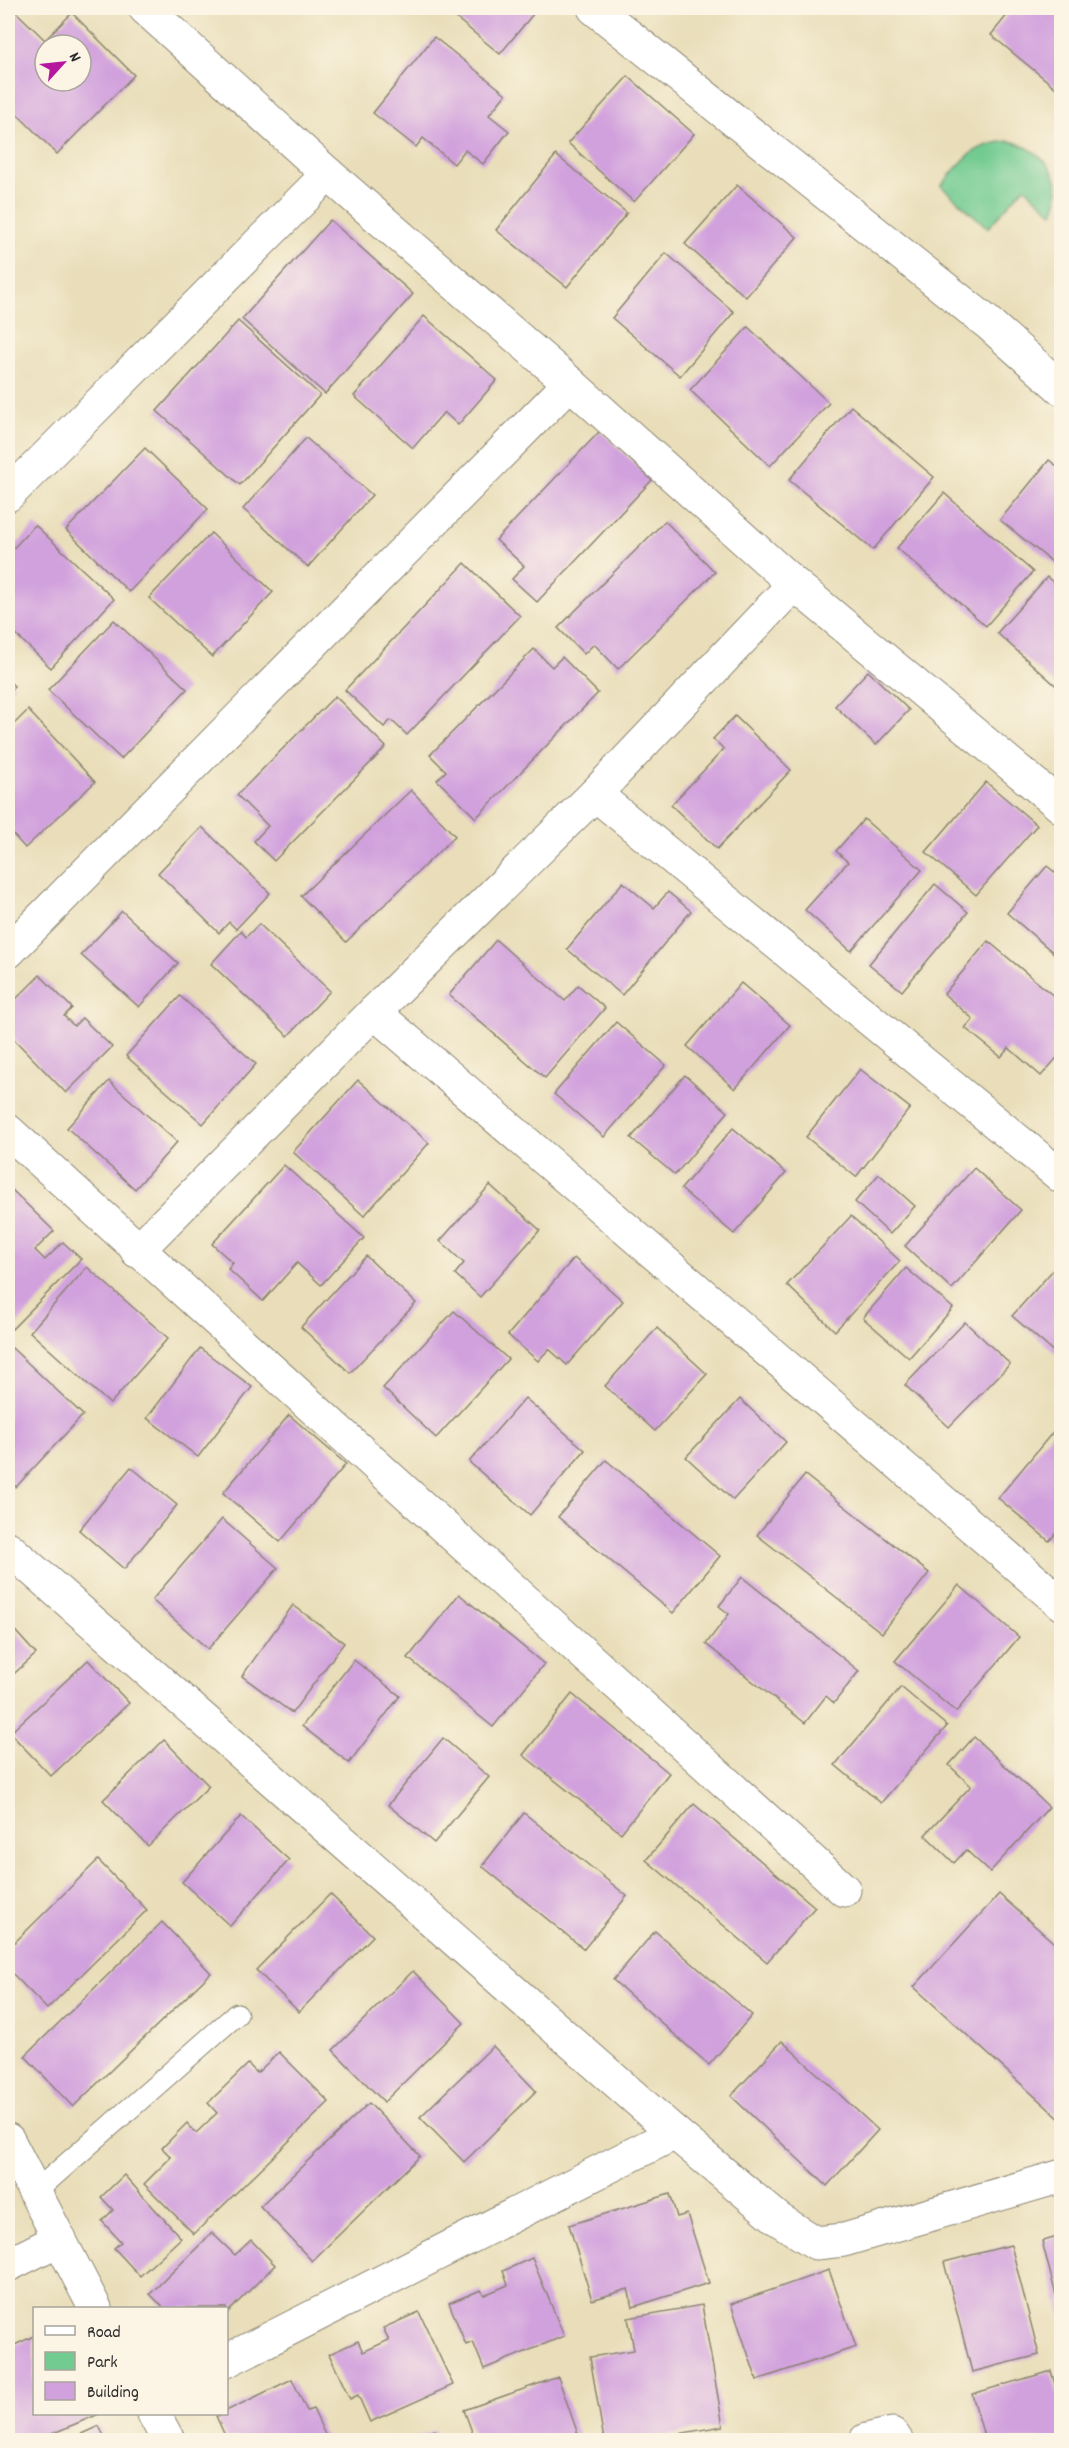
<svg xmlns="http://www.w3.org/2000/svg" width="1069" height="2448" font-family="Dekko,sans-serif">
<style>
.green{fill:#72cb91;stroke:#4e7b5e;stroke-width:1.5}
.building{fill:#d1a1dd;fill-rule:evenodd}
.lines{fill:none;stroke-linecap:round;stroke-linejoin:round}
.service-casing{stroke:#8a8472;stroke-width:23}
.minor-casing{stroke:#8a8472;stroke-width:35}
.service{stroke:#fff;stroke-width:21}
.minor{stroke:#fff;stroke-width:33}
</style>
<rect width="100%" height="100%" fill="#fcf5e5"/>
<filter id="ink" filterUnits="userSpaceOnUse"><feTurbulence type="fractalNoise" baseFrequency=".0167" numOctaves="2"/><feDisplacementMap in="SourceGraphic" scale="12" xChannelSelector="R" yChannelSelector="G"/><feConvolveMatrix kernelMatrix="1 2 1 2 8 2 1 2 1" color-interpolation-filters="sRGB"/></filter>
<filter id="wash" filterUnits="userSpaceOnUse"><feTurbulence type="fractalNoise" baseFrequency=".008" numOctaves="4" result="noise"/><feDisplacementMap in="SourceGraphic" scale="24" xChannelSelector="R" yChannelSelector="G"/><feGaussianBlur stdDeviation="1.35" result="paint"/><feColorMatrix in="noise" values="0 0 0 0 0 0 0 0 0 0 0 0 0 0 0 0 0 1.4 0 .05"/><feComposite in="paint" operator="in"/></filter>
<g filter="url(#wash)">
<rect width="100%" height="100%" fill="#e9deb9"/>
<path class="green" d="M1009,141c32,7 60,37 44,72l-29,-26 -36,41 -47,-42c22,-26 31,-42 68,-45z"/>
<g id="blocks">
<g class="building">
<path d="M12,8l33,32 27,-27 62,62 -77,79 -49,-49v-94zM45,45h36v36h-36z"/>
<path d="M444,8h94l-38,46z"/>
<path d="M1013,8h49v85l-71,-58z"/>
<path d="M434,37l72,57 -17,21 20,16 -26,33 -18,-14 -11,14 -31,-26 -7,9 -43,-34z"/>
<path d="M628,76l66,58 -60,68 -66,-59z"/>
<path d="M556,155l71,58 -60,74 -71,-57z"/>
<path d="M737,185l60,52 -51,60 -61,-53z"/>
<path d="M330,220l83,74 -88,100 -83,-75z"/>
<path d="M666,253l68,59 -54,64 -68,-58z"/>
<path d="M424,316l73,64 -39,45 -14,-13 -31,36 -59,-52z"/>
<path d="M238,321l82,74 -80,90 -83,-74z"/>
<path d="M748,327l81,76 -59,63 -80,-76z"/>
<path d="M851,406l83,71 -61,73 -84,-70z"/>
<path d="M600,431l52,49 -115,122 -25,-23 12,-13 -28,-26z"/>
<path d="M306,438l66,57 -64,72 -65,-58z"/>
<path d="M145,448l63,61 -79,83 -63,-62z"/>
<path d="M1049,460l13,10v100l-62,-50z"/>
<path d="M944,493l89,79 -47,54 -89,-78z"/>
<path d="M665,521l50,51 -97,97 -24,-25 -10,10 -26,-26z"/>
<path d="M35,525l79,74 -63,69 -43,-41v-73z"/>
<path d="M211,533l62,59 -61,65 -63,-59z"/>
<path d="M465,563l55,53 -113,119 -16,-15 -7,7 -39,-37z"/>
<path d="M1047,577l15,13v101l-65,-58z"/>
<path d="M114,620l73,69 -66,70 -73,-69z"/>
<path d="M534,649l18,18 10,-10 36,36 -122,125 -39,-38 9,-9 -16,-16z"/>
<path d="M868,671l41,39 -33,35 -41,-39z"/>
<path d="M8,680l6,6 -6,7z"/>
<path d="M335,696l51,51 -112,114 -20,-20 14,-15 -31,-31z"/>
<path d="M28,710l67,72 -70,66 -17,-19v-99z"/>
<path d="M735,716l56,54 -74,79 -46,-44 53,-56 -11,-10z"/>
<path d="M986,782l51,43 -61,70 -50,-43z"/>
<path d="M411,790l44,46 -109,106 -45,-46z"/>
<path d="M864,819l58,51 -71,81 -46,-41 43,-48 -12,-11z"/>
<path d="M202,827l68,66 -34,36 -7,-7 -10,11 -61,-60z"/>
<path d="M1047,866l15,12v82l-55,-47z"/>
<path d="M623,882l31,26 14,-16 23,19 -69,84 -55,-46z"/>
<path d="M935,884l33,28 -66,79 -33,-27z"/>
<path d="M122,911l56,52 -39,44 -58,-52z"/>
<path d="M259,924l71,67 -42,45 -77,-72 30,-33 5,6z"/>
<path d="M496,940l69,61 13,-16 27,23 -60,70 -96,-83z"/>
<path d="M988,941l74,62v49l-21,24 -32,-28 -8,9 -36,-29 8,-9 -29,-25z"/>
<path d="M40,975l32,33 -8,8 10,10 8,-8 30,29 -46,46 -58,-60v-26z"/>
<path d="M741,983l49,42 -55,64 -48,-43z"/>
<path d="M180,996l76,68 -53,60 -77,-68z"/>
<path d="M616,1022l50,43 -62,72 -50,-43z"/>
<path d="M860,1069l50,39 -54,69 -50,-40z"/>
<path d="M685,1075l43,37 -53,63 -44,-37z"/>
<path d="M358,1080l71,63 -65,73 -71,-64z"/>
<path d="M109,1081l68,61 -42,47 -68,-61z"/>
<path d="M733,1128l53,45 -52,61 -53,-45z"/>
<path d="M284,1165l80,73 -43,47 -24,-22 -34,38 -35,-32 5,-6 -21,-19z"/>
<path d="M974,1168l47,42 -69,79 -47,-43z"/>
<path d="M879,1174l36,32 -25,28 -35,-32z"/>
<path d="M490,1185l50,45 -60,67 -25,-23 9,-11 -24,-22z"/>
<path d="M8,1186l46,45 -19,19 10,10 18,-18 18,17 -69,70 -4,-5z"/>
<path d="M851,1216l49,45 -65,70 -48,-46z"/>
<path d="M366,1256l50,47 -66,70 -49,-46z"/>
<path d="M574,1258l49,43 -56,64 -18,-16 -11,12 -30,-26z"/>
<path d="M1062,1260v99l-50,-43z"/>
<path d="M87,1267l81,71 -58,66 -80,-72z"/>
<path d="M906,1268l47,40 -44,50 -46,-40z"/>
<path d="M454,1311l54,48 -72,79 -53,-50z"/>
<path d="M965,1322l45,42 -61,63 -44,-42z"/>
<path d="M657,1328l50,46 -52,57 -50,-45z"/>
<path d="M12,1348l71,67 -67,72 -8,-8v-126z"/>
<path d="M200,1348l52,39 -54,70 -51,-39z"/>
<path d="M525,1398l60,52 -55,65 -61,-53z"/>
<path d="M740,1399l46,43 -53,58 -47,-43z"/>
<path d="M289,1415l57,49 -66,78 -57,-49z"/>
<path d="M1062,1421v106l-13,14 -51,-43z"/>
<path d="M606,1460l114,96 -47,57 -115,-96z"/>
<path d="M131,1467l46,38 -53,64 -45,-39z"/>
<path d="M805,1475l124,98 -47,60 -125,-98z"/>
<path d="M222,1519l56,49 -70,81 -56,-49z"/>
<path d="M742,1577l117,94 -25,32 -8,-7 -21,27 -99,-79 23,-30 -10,-8z"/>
<path d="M959,1585l60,52 -63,75 -61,-51z"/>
<path d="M459,1594l85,70 -51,63 -85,-69z"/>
<path d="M293,1605l51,38 -52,70 -50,-37z"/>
<path d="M8,1623l28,31 -28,25z"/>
<path d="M88,1660l41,43 -78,73 -41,-43z"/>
<path d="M354,1660l46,36 -51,67 -47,-37z"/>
<path d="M901,1687l46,39 -66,77 -46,-38z"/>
<path d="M572,1694l97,79 -48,60 -98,-78z"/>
<path d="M974,1737l75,70 -59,65 -24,-22 -12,13 -29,-28 46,-49 -22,-21z"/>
<path d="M443,1738l46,39 -55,66 -46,-38z"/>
<path d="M164,1740l45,46 -61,60 -45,-46z"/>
<path d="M694,1804l121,103 -48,55 -121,-102z"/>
<path d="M524,1813l103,83 -43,53 -102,-83z"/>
<path d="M241,1816l48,44 -59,66 -48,-44z"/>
<path d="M98,1860l49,50 -100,99 -39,-40v-20z"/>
<path d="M330,1894l43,42 -74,76 -43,-42z"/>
<path d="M999,1894l63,56v171l-148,-134z"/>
<path d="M162,1922l49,51 -138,134 -48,-51z"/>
<path d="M655,1931l97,84 -43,50 -96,-85z"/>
<path d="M413,1971l51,52 -80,79 -51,-52z"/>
<path d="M782,2041l96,89 -51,56 -96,-90z"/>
<path d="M493,2046l43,45 -72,71 -44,-45z"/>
<path d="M279,2052l50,50 -135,132 -50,-50 27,-27 -9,-9 25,-25 9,10 21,-20 -9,-10 40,-39 9,9z"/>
<path d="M369,2103l51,53 -108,105 -52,-55z"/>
<path d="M124,2175l57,63 -41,38 -26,-28 7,-6 -19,-21 11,-11 -12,-13z"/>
<path d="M670,2194l7,23 10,-3 22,69 -76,24 -5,-18 -36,11 -23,-75z"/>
<path d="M212,2233l23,22 16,-15 24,25 -49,49v-6h-62l-14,-14z"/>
<path d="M1062,2236v79h-1l-19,-74z"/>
<path d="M1011,2245l28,110 -67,17 -28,-110z"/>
<path d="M532,2258l32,78 -80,33 -11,-27 -7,3 -17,-42 32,-13 3,5 24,-10 -5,-14z"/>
<path d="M829,2270l27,77 -99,33 -26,-76z"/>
<path d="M702,2305l21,121 -57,10 1,4h-63l-14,-83 44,-7 -6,-32z"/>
<path d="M419,2312l34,73 -83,37 -12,-27 -8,4 -21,-45 29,-13 5,11 26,-12 -6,-12z"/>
<path d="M34,2336v78h65l-62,26h-29v-92z"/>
<path d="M1051,2371l11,36v33h-77l-13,-46z"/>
<path d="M558,2377l22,63h-105l-11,-30z"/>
<path d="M292,2379l15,32 6,-2 14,30 -89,1 -2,-2 -9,2 -11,-24 10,-2v-3z"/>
<path d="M99,2426l7,14h-38z"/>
<path d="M435,2430l4,10h-32z"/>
</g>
</g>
</g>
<g filter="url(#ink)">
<use href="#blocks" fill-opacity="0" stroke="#8a8472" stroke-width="1.5"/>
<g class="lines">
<defs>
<path id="service" d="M35,2192l202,-178"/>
<g id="minor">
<path d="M145,8l183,166 242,209 224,201 268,223"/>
<path d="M594,8l394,315 74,66"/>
<path d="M8,495l320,-321"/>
<path d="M595,794l467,383"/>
<path d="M8,952l562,-569"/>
<path d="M374,1012l688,592"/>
<path d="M8,1131l836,759"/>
<path d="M137,1251l237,-239 221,-218 199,-210"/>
<path d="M8,1548l667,585 103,86 38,24 28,-3 218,-64"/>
<path d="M8,2140l87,168"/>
<path d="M8,2265l52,-26"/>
<path d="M226,2361l449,-228"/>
<path d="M154,2414l14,26"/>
<path d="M866,2440l26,-6 4,6"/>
</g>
</defs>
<use href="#service" class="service-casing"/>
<use href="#minor" class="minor-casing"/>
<use href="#service" class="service"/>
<use href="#minor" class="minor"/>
</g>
</g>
<rect width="1069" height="2448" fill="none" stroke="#fcf5e5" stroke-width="30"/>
<rect x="33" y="2307" width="195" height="108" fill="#fcf5e5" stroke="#a8a49b" stroke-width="1.5"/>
<rect x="45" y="2326" width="30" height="9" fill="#ffffff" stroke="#a8a49b" stroke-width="1.5"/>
<text x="87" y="2337" font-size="18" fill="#2b2b2b">Road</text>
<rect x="45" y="2352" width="30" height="18" fill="#72cb91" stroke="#a8a49b" stroke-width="1.5"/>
<text x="87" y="2367" font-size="18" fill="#2b2b2b">Park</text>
<rect x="45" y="2382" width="30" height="18" fill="#d1a1dd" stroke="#a8a49b" stroke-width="1.5"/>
<text x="87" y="2397" font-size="18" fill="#2b2b2b">Building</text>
<g transform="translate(63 63) rotate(63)"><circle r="28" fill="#fcf5e5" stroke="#a8a49b" stroke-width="1.5"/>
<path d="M0-4.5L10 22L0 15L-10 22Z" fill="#b5179e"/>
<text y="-9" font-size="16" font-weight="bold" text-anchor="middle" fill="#2b2b2b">N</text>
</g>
</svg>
